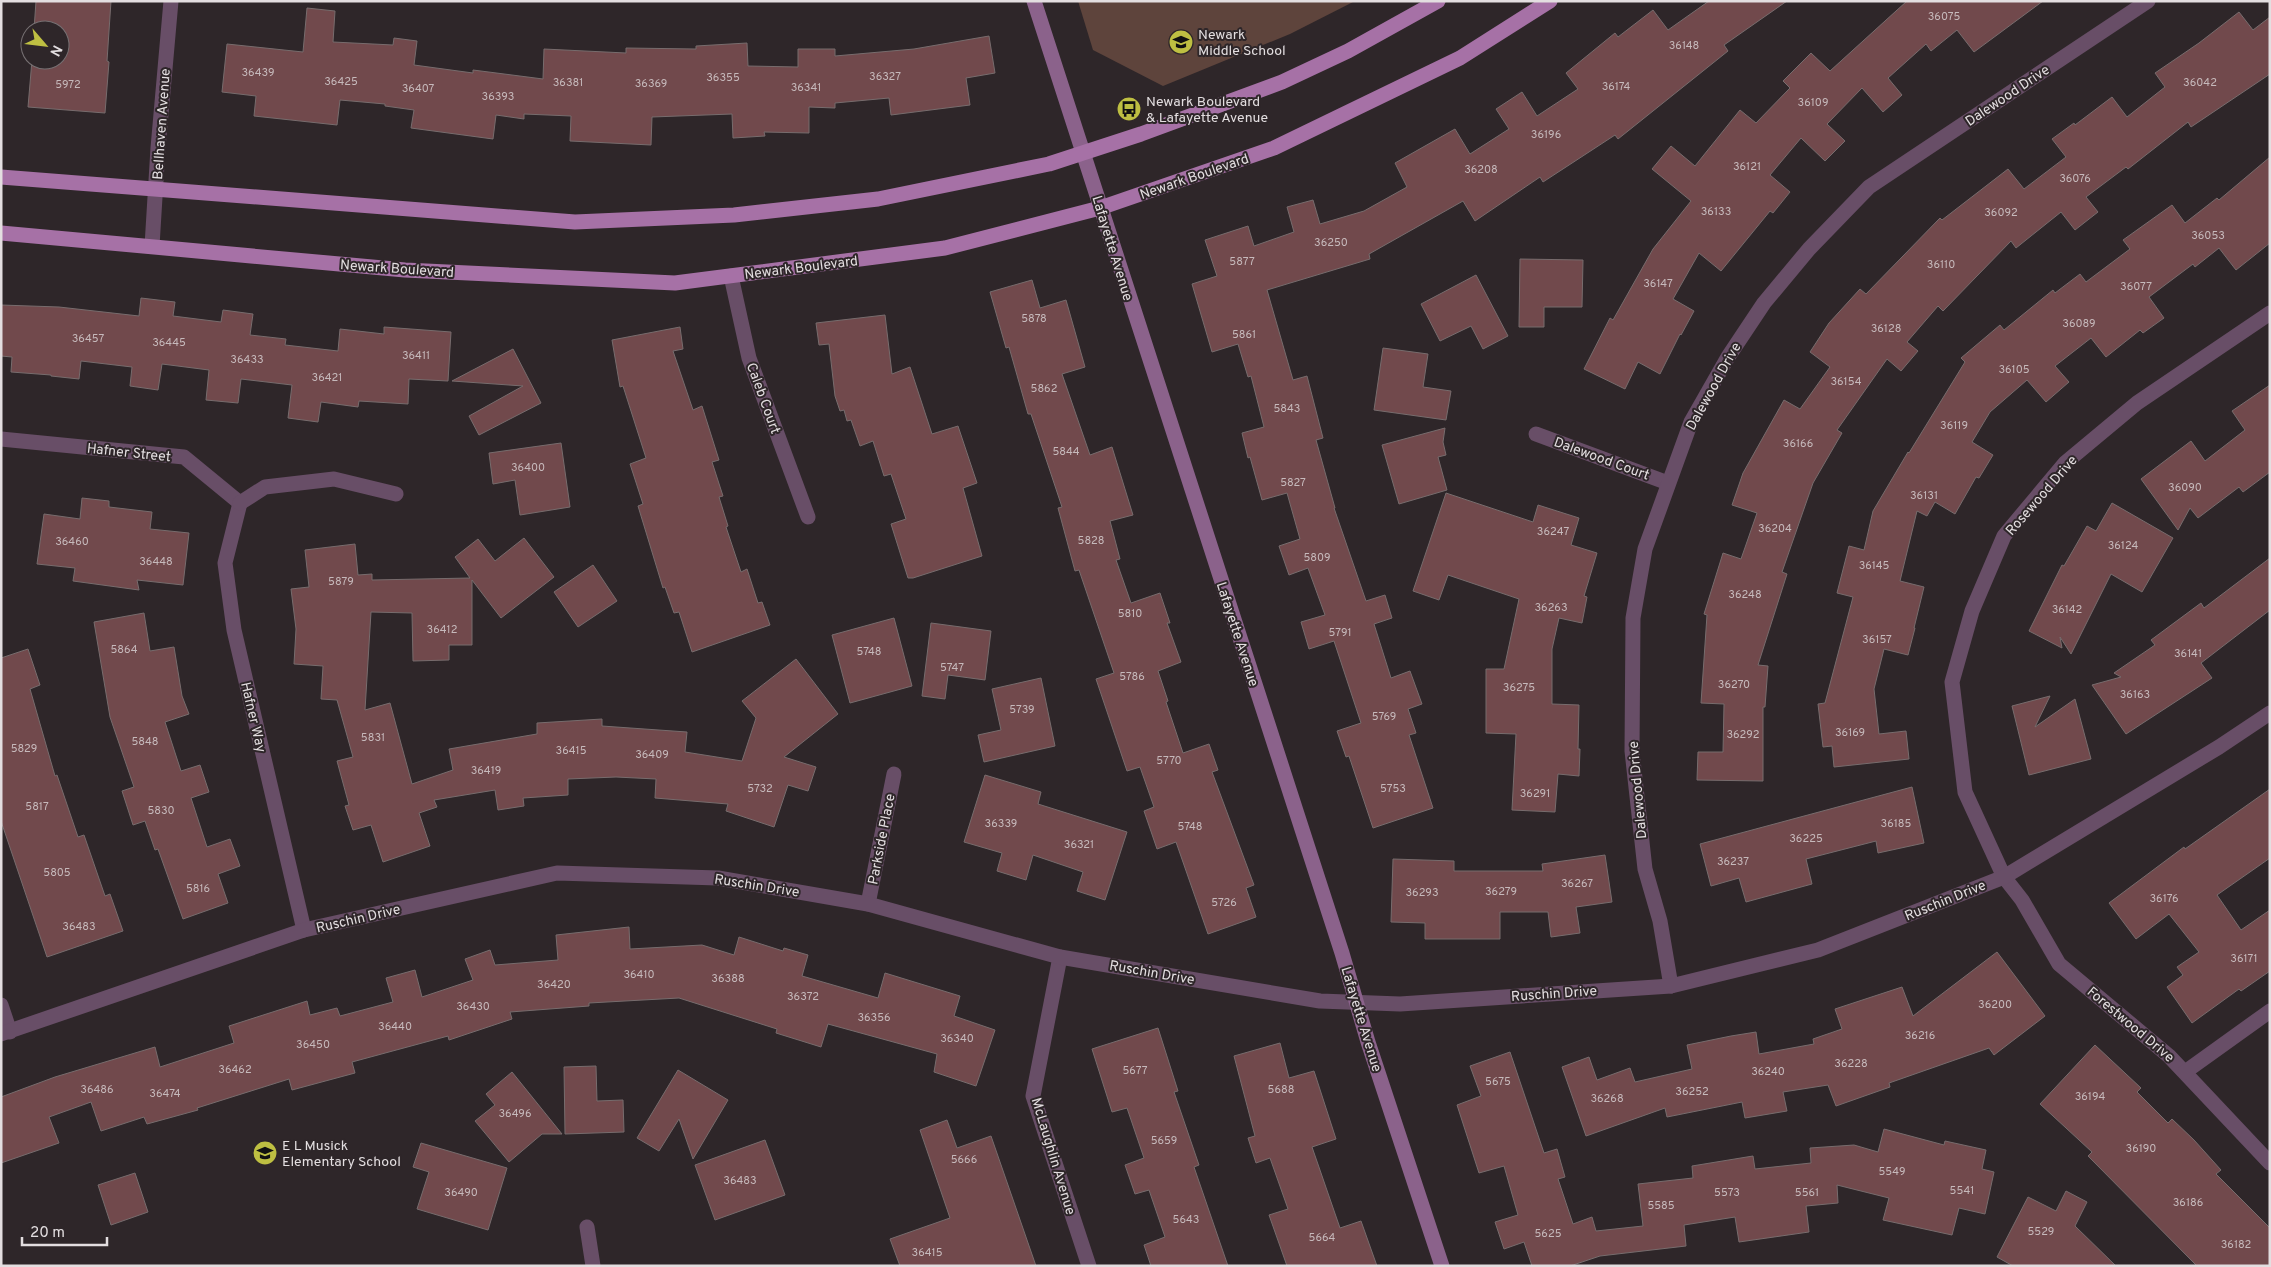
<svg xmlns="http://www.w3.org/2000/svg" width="2271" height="1267" font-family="Overpass,sans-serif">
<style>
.green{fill:#5e443c}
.building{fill:#71494c;stroke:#776c6d}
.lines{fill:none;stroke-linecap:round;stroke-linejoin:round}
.street{stroke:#684e67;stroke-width:15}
.secondary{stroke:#8b628b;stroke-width:15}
.primary{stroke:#a671a6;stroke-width:15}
.labels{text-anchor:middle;stroke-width:4;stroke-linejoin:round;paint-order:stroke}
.number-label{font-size:11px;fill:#c6b9bb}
.poi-label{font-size:14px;fill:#e3dee0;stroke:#2e2629;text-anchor:start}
.street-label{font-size:14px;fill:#e3dee0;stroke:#2e2629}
</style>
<rect width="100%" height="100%" fill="#2e2629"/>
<path class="green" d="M1078,1h277l-65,33 -127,52 -70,-36z"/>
<g class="building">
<path d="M36,1h75l-4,60 2,1 -4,51 -77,-6 4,-47h28v-30h-26z"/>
<path d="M1709,1h78l-63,44 4,6 -110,88 -3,-4 -72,47 -3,-5 -65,44 -12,-20 -94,53 1,5 -103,31 26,90 14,-4 16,62 -7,2 19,68h-1l32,93 19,-6 7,23 -18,6 17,54 19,-7 12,33 -14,5 8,24 -7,2 24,73 -60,20 -24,-72 -3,1 -9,-26 24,-8 -27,-82 -25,8 -8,-27 24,-7 -17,-47 -19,7 -10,-29 21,-7 -13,-46 -25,7 -12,-43 -2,1 -6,-25 22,-6 -13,-51 -3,1 -10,-33 -26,8 -20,-68 25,-8 -12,-36 43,-14 6,20 40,-14 -7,-25 26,-7 7,24 44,-13 43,-24 -12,-24 60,-34 15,25 39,-25 -13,-20 26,-17 15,24 41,-27 -12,-16 49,-40 3,4 35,-27 15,20z"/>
<path d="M1907,1h136l-69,51 -17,-22 -26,21 -5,-7 -38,34 14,17 -19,17 -21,-24 -35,36 18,17 -20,20 -24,-23 -31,37 20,17 -17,21 -3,-2 -49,60 -22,-18 -26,46 21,12 -13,24 -1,-1 -20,40 -22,-12 -13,27 -41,-20 26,-51 3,2 40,-71 38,-48 -39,-32 19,-23 24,20 45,-56 16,13 34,-35 -7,-7 28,-28 19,18z"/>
<path d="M307,8l28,3 -2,31 60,3 1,-7 23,3 -3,24 59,8v-3l70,9 1,-30 82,4v-5l70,1v-3l51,-3 1,23 50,1v-18h37v7l79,-7 75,-13 6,37 -29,5 4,27 -79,10 -2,-17 -54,5v5l-26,-1v26l-45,-1 1,4 -32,2 -1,-24 -80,3 -1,28 -81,-4 1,-25 -47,-2v5l-28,-4 -3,24 -82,-11 3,-18 -29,-4v-2l-45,-4 -3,25 -83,-9 2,-20 -34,-4 5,-48 76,8z"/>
<path d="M2239,12l14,18 17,-13v57l-79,53 -3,-5 -60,47 -2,-2 -40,30 12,15 -23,18 -14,-18 -45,36 -5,-7 -68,70 -5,-5 -31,36 11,9 -17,20 -14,-12 -50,71 5,3 -29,50 -31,89 5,2 -29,91 10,1 -3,41h-2v74l-66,-1 1,-28h25l1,-48 -23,-1 6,-88 -3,-1 19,-61 18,6 16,-46 -25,-8 11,-32 41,-73 16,9 30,-42 -20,-15 19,-29 31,-34 6,5 74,-76 2,2 66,-51 16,20 42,-32 -14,-18 22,-16 1,2 37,-28 15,20 38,-30 -10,-14 44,-30z"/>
<path d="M2270,157v86l-34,27 -17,-22 -24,19 -2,-3 -44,33 15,21 -21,15 -3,-3 -34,27 -15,-19 -36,28 14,16 -23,20 -19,-22 -37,32 -18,30 21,13 -14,23 -3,-1 -21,37 -20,-12 -8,14 -10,-5 -17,70 24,6 -10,41h1l-7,27 -24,-6 -10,40 5,45 27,-3 3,28 -75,8 -2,-21 -9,1 -5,-43 7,-1 28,-106 -16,-4 12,-47 15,4 9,-39 35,-59 1,1 56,-91 -4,-4 39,-33 4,5 49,-40 2,3 25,-19 6,8 44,-33 -7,-9 49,-35 13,18 32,-25 2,2z"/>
<path d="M1520,259l63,1 -1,47h-38v20h-25z"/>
<path d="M1476,275l32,61 -25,13 -12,-23 -31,15 -19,-37z"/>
<path d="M1032,280l8,28 26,-8 19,67 -23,7 28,81 22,-8 21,68 -23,6 10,38 -4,1 15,43 29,-10 10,30h-3l14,39 -23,9 10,30 -2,1 17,51 26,-9 9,26 -6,2 42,113 -8,3 10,29 -48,17 -32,-92 -19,7 -13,-38 10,-4 -14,-40 -13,4 -31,-92 18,-6 -35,-103 -4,1 -17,-63 4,-1 -31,-93h-3l-19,-67 -3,1 -16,-56z"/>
<path d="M141,298l34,4 -2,14 48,6 2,-12 30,4 -3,21 36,4 -1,6 53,6 2,-22 44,5v-7l67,5 -3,49 -39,-2 -1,25 -49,-3 -1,6 -37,-5 -3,20 -30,-4 4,-33 -51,-6 -3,24 -32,-3 3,-30 -47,-6 -4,26 -28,-4 2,-19 -51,-6 -2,18 -28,-3v-1l-40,-3 1,-15 -11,-1v-51l58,2 80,9z"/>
<path d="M885,315l7,59 18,-7 22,67 26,-8 19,57 -14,5 19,68 -69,22h-5l-17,-54 15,-5 -15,-45 -7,2 -11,-35 -13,5 -9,-26 -4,1 -3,-11 -4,1 -5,-15 -6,-52 -10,1 -3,-22z"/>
<path d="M680,327l3,22 -10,2 20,59 9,-4 17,54 -7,2 11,34 -4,1 9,29 -2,1 15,45 6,-3 11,34 4,-1 8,23 -78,27 -13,-40 -5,1 -9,-26 -2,1 -25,-82 5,-2 -13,-40 16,-6 -23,-72 -3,1 -8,-47z"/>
<path d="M1383,348l45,6 -5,33 28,4 -5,29 -72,-10z"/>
<path d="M513,349l28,54 -62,32 -10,-19 54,-30 -71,-5z"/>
<path d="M2270,385v87l-27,20 -4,-5 -41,31 -8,-10 -12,22 -37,-51 50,-38 14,20 40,-31 -13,-19z"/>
<path d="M1445,428l-2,14 3,13 -8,2 9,33 -48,14 -17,-59z"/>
<path d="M561,443l9,64 -50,8 -5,-35 -22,4 -4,-31z"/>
<path d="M1446,493l87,29 5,-17 41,13 -8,27 26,8 -13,43 3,1 -5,26 -23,-5 -7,31v55l27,1 -1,44h2l-1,27 -21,-2 -3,38 -43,-2 4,-76 -30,-1v-64h18l15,-70 -71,-24 -9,25 -26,-9z"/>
<path d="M82,498l27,3v6l43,5 -2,17 39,4 -6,52 -46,-5 2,10 -66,-9 2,-13 -38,-4 7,-50 36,5z"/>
<path d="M2112,503l61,35 -31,54 -31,-18 -40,80 -11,-17 2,11 -33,-17 33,-66 2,1 23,-40 9,5z"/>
<path d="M524,538l30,39 -53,41 -29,-38v65h-23v15l-36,1 -1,-48 -41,-1 -6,98 25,-7 22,81 41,-14 -4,-21 88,-15v-11l65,-4v7l85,6 -2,20 57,9 14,-43 -14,-17 54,-42 42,55 -54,43 32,10 -8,24 -20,-6 -14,42 -48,-16 2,-7 -73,-6 1,-19 -40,-2 -48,2v16l-45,3 1,8 -26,4 -3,-20 -61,10 3,7 -18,6 11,33 -47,16 -12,-37 -18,5 -8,-24 4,-1 -12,-44 16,-4 -16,-57 -16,-1 2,-33 -29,-2 2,-35 -5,-40 18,-2 -4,-37 50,-6 3,31 14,-1v6l98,-2 -15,-21 23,-18 17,22z"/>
<path d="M2270,558v52l-69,53 11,15 -86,56 -34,-49 29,-8 -7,-4 41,-28 -4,-5 50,-37 3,5z"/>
<path d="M593,565l24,36 -39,26 -24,-35z"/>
<path d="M144,613l6,38 24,-4 8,49 7,18 -24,8 16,49 19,-6 9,27 -18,6 16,49 23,-8 10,27 -22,8 10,29 -45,16 -25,-70 -3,1 -10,-29 -12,4 -11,-34 12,-4 -24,-70 -16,-95z"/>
<path d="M894,618l18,68 -62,17 -18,-68z"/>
<path d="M931,623l60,8 -6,49 -37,-5 -3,24 -23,-3z"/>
<path d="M28,649l12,36 -10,4 25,87 2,-1 21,62 6,-2 21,61 5,-2 13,37 -76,26 -46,-136v-163z"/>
<path d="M1041,678l14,68 -71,16 -6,-27 23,-5 -9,-41z"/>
<path d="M2050,696l-15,31 40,-28 16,60 -62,16 -17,-69z"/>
<path d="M985,775l56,17 -3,12 89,28 -22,68 -28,-9 6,-19 -50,-17 -7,25 -29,-9 5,-18 -38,-11z"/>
<path d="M1912,787l12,56 -46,10 -2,-12 -70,18 6,25 -66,18 -7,-24 -28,8 -11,-42z"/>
<path d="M2270,789v69l-53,37 24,35 29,-20v61l-29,20 -2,-2 -47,34 -25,-36 16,-12 -6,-8 22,-15 -30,-38 -33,25 -27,-36 75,-56 1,2z"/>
<path d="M1605,855l7,47 -36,5 4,26 -29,4 -3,-25h-48v27h-75v-16l-34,-1 2,-63 61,2v10h89l-1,-7z"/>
<path d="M629,927l1,22 72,-4 32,10 5,-18 44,14 1,-3 24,7 -6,21 76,22 7,-25 75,23 -6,20 41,14 -19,56 -42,-14 3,-18 -109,-30 -7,23 -45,-14 1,-4 -98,-31 -90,5v3l-79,6 2,7 -63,21 -1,-4 -96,26 3,11 -63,17 -3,-11 -92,29 1,2 -51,14 -3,-7 -43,14 -10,-29 -42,15 10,26 -58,20v-66l54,-20 100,-30 5,20 74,-24 -5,-17 78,-25 3,14 27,-7 3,8 53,-14 -7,-24 29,-8 7,27 51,-17 -8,-21 25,-9 5,15 63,-5 -2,-25z"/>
<path d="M1997,952l48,64 -51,39 -5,-7 -100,35 1,4 -54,19 -8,-21 -45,7 4,19 -42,7 -3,-16 -75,15 -2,-9 -79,28 -24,-69 27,-10 8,23 33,-12 5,14 57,-13 -5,-24 44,-9 25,-4 3,22 55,-10 -1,-5 29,-10 -7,-20 67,-22 11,29z"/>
<path d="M1158,1028l20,63 -4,1 25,73 -5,2 34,99h-77l-7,-21 21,-8 -16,-47 -14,4 -10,-29 19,-7 -17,-50 -15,4 -20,-63z"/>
<path d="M1280,1043l9,35 25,-7 22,68 -24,8 28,81 21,-7 16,45h-90l-18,-51 19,-6 -18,-51 -14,5 -8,-25 7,-2 -21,-80z"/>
<path d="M2095,1045l46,43 -4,4 31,31 4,-4 22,21 27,30 -5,4 54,54v38h-73l-109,-110 4,-4 -52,-48z"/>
<path d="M1510,1052l34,101 13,-4 8,28 -7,2 15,45 19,-7 4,14 47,-5 -5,-42 55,-6 -1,-12 61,-10 2,13 56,-6 -1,-15 44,-3 24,7 6,-23 60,16 1,-4 41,9 -4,19 12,3 -9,42 -26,-6 -7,27 -69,-15 6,-22 -52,-13 1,18 -32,3 3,26 -70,10 -4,-25 -51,8 2,21 -86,10 -30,10h-38l-8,-24 -20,7 -9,-27 23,-7 -14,-49 -25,7 -22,-68 24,-9 -11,-30z"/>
<path d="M596,1066l1,35 26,-1 1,32 -59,2 -1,-67z"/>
<path d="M678,1070l50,30 -35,59 -14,-40 -20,32 -22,-13z"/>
<path d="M512,1072l50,62h-20l-33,28 -34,-41 20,-16 -9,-11z"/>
<path d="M947,1120l10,28 34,-12 45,130h-136l-10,-27 60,-21 -30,-88z"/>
<path d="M765,1140l20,55 -70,25 -20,-55z"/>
<path d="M421,1143l86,25 -19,62 -71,-21 12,-37 -16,-5z"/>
<path d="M135,1173l13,39 -37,13 -13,-40z"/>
<path d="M2066,1191l21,11 -12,24 41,40h-103l-16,-9 31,-60 28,14z"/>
</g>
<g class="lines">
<g class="street">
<path d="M152,246l6,-98 13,-147"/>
<path d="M731,276l18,82 59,159"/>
<path d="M2270,313l-133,90 -72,60 -61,73 -32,75 -20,71 13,110 39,85 18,23 37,64 110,92 101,107"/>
<path d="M1536,434l132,49"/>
<path d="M1,439l183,18 56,46"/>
<path d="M240,503l-15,60 9,67 70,300"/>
<path d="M240,503l25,-16 69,-8 62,15"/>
<path d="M868,904l26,-130"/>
<path d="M1060,957l-27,139 56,170"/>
<path d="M1671,986l-11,-65 -15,-52 -13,-118 1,-133 12,-69 46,-127 37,-65 36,-54 45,-54 60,-62 279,-186"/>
<path d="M1,1005l9,27"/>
<path d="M1,1034l303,-104 253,-57 161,5 150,26 192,53 260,44 80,3 271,-18 147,-36 186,-73 215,-130 51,-34"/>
<path d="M2185,1072l85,-61"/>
<path d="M587,1227l6,39"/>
</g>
<path class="secondary" d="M1034,1l308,952 26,89 74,224"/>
<g class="primary">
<path d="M1,177l574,45 159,-7 144,-16 171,-35 92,-30 141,-52 66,-31 90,-50"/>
<path d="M1,233l404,37 270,13 270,-35 155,-40 174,-60 186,-90 90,-57"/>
</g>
</g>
<defs>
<symbol id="school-disc" viewBox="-11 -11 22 22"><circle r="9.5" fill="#bebf42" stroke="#2e2629"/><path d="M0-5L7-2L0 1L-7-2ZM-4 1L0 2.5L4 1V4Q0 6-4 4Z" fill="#111"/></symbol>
<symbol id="bus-disc" viewBox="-11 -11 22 22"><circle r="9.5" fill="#bebf42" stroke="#2e2629"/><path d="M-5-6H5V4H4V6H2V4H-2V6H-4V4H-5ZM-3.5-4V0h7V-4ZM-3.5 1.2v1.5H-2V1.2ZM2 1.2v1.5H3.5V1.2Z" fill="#111"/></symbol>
</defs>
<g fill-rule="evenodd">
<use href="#school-disc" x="1167" y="28" width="28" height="28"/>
<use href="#bus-disc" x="1115" y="95" width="28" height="28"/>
<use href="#school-disc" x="251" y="1139" width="28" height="28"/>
</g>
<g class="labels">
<g class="number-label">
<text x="1944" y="20">36075</text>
<text x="1684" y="49">36148</text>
<text x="258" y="76">36439</text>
<text x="885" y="80">36327</text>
<text x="723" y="81">36355</text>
<text x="341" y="85">36425</text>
<text x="568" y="86">36381</text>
<text x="2200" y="86">36042</text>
<text x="651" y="87">36369</text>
<text x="68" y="88">5972</text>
<text x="1616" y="90">36174</text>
<text x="806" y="91">36341</text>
<text x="418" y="92">36407</text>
<text x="498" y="100">36393</text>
<text x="1813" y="106">36109</text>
<text x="1546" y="138">36196</text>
<text x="1747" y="170">36121</text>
<text x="1481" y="173">36208</text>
<text x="2075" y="182">36076</text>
<text x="1716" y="215">36133</text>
<text x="2001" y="216">36092</text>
<text x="2208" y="239">36053</text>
<text x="1331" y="246">36250</text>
<text x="1242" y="265">5877</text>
<text x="1941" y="268">36110</text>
<text x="1658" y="287">36147</text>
<text x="2136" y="290">36077</text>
<text x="1034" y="322">5878</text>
<text x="2079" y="327">36089</text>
<text x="1886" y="332">36128</text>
<text x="1244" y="338">5861</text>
<text x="88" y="342">36457</text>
<text x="169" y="346">36445</text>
<text x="416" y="359">36411</text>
<text x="247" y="363">36433</text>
<text x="2014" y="373">36105</text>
<text x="327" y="381">36421</text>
<text x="1846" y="385">36154</text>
<text x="1044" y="392">5862</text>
<text x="1287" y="412">5843</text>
<text x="1954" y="429">36119</text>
<text x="1798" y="447">36166</text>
<text x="1066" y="455">5844</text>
<text x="528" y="471">36400</text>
<text x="1293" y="486">5827</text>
<text x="2185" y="491">36090</text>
<text x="1924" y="499">36131</text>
<text x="1775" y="532">36204</text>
<text x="1553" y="535">36247</text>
<text x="1091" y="544">5828</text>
<text x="72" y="545">36460</text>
<text x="2123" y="549">36124</text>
<text x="1317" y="561">5809</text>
<text x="156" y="565">36448</text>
<text x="1874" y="569">36145</text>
<text x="341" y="585">5879</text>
<text x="1745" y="598">36248</text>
<text x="1551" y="611">36263</text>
<text x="2067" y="613">36142</text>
<text x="1130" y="617">5810</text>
<text x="442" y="633">36412</text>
<text x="1340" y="636">5791</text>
<text x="1877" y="643">36157</text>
<text x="124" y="653">5864</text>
<text x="869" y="655">5748</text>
<text x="2188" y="657">36141</text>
<text x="952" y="671">5747</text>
<text x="1132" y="680">5786</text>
<text x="1734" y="688">36270</text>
<text x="1519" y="691">36275</text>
<text x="2135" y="698">36163</text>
<text x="1022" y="713">5739</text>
<text x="1384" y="720">5769</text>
<text x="1850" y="736">36169</text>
<text x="1743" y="738">36292</text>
<text x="373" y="741">5831</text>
<text x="145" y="745">5848</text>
<text x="24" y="752">5829</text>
<text x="571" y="754">36415</text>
<text x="652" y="758">36409</text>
<text x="1169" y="764">5770</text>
<text x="486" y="774">36419</text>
<text x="760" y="792">5732</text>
<text x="1393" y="792">5753</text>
<text x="1535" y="797">36291</text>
<text x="37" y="810">5817</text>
<text x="161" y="814">5830</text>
<text x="1001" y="827">36339</text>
<text x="1896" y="827">36185</text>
<text x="1190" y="830">5748</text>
<text x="1806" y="842">36225</text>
<text x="1079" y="848">36321</text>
<text x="1733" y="865">36237</text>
<text x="57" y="876">5805</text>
<text x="1577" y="887">36267</text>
<text x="198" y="892">5816</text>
<text x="1501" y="895">36279</text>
<text x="1422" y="896">36293</text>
<text x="2164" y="902">36176</text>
<text x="1224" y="906">5726</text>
<text x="79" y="930">36483</text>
<text x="2244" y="962">36171</text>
<text x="639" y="978">36410</text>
<text x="728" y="982">36388</text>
<text x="554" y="988">36420</text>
<text x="803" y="1000">36372</text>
<text x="1995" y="1008">36200</text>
<text x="473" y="1010">36430</text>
<text x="874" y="1021">36356</text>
<text x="395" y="1030">36440</text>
<text x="1920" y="1039">36216</text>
<text x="957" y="1042">36340</text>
<text x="313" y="1048">36450</text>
<text x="1851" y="1067">36228</text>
<text x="235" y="1073">36462</text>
<text x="1135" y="1074">5677</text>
<text x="1768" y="1075">36240</text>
<text x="1498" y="1085">5675</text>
<text x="97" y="1093">36486</text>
<text x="1281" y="1093">5688</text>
<text x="1692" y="1095">36252</text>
<text x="165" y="1097">36474</text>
<text x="2090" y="1100">36194</text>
<text x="1607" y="1102">36268</text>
<text x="515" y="1117">36496</text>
<text x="1164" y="1144">5659</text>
<text x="2141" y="1152">36190</text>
<text x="964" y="1163">5666</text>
<text x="1892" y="1175">5549</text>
<text x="740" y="1184">36483</text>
<text x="1962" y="1194">5541</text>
<text x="461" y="1196">36490</text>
<text x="1727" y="1196">5573</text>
<text x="1807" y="1196">5561</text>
<text x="2188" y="1206">36186</text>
<text x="1661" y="1209">5585</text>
<text x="1186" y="1223">5643</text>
<text x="2041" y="1235">5529</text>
<text x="1548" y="1237">5625</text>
<text x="1322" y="1241">5664</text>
<text x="2236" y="1248">36182</text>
<text x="927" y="1256">36415</text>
</g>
<g class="poi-label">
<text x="1198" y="39">Newark<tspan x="1198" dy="16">Middle School</tspan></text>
<text x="1146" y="106">Newark Boulevard<tspan x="1146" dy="16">&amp; Lafayette Avenue</tspan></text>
<text x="282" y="1150">E L Musick<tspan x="282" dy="16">Elementary School</tspan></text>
</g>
<g class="street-label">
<text transform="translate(2007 95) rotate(-34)" y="5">Dalewood Drive</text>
<text transform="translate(161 124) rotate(-86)" y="5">Bellhaven Avenue</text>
<text transform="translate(1194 176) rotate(-19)" y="5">Newark Boulevard</text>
<text transform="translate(1113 248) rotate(73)" y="5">Lafayette Avenue</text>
<text transform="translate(801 267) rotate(-7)" y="5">Newark Boulevard</text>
<text transform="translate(397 268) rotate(4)" y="5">Newark Boulevard</text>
<text transform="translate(1713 386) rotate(-61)" y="5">Dalewood Drive</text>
<text transform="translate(764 398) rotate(70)" y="5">Caleb Court</text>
<text transform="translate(129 452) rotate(6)" y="5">Hafner Street</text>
<text transform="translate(1602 458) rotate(20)" y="5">Dalewood Court</text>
<text transform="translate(2041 495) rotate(-49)" y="5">Rosewood Drive</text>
<text transform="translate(1238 634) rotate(72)" y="5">Lafayette Avenue</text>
<text transform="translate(254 717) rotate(77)" y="5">Hafner Way</text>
<text transform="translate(1637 790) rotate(-95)" y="5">Dalewood Drive</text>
<text transform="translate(881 839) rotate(-79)" y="5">Parkside Place</text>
<text transform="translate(757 885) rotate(9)" y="5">Ruschin Drive</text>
<text transform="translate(1945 900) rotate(-22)" y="5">Ruschin Drive</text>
<text transform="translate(358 918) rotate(-13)" y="5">Ruschin Drive</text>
<text transform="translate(1152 972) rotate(10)" y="5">Ruschin Drive</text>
<text transform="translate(1554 993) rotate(-4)" y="5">Ruschin Drive</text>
<text transform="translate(1362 1019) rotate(73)" y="5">Lafayette Avenue</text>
<text transform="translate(2131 1024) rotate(40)" y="5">Forestwood Drive</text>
<text transform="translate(1054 1156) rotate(73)" y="5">McLaughlin Avenue</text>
</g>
</g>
<rect width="2271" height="1267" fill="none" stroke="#e3dee0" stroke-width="5"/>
<g transform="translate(45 45) rotate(118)"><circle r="24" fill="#2e2629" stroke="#767072"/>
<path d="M0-4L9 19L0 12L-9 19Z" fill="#bebf42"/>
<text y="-8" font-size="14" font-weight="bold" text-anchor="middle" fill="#e3dee0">N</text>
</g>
<path d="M22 1237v8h85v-8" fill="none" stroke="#e3dee0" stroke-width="2.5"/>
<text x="30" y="1237" font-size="15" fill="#e3dee0" stroke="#2e2629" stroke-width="4" paint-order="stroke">20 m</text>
</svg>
